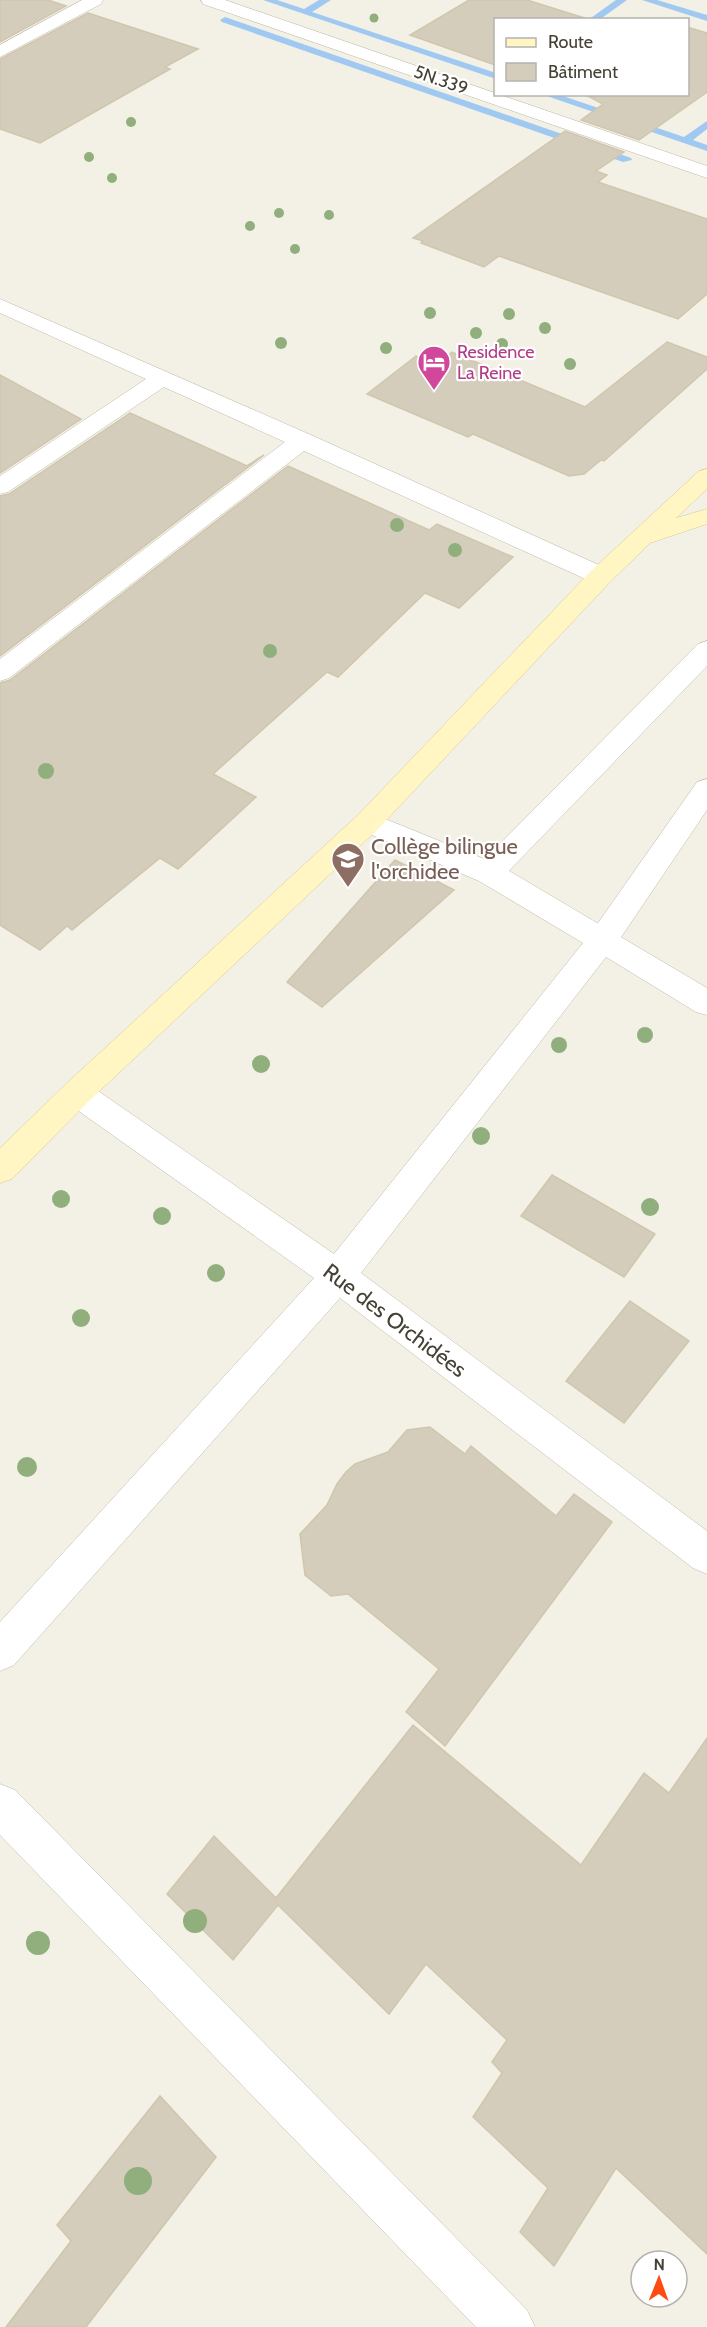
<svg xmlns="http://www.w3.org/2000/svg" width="707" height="2327" font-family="Cabin,sans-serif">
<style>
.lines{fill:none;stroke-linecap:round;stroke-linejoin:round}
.stream{fill:#a0c9f2;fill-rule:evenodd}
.building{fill:#d5cdbb;stroke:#d0c6ae;stroke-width:1.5}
.service-casing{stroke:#bfb9a8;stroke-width:1}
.minor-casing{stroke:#bfb9a8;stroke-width:1}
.secondary-casing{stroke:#d5c994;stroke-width:1}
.service{fill:#fff;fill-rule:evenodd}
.minor{fill:#fff;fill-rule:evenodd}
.secondary{fill:#fff6c4;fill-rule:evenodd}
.tree{fill:#90af7c}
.labels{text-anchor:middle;stroke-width:4.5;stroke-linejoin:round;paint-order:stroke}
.far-street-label{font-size:18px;fill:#464135;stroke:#fff}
.far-hotel-label{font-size:18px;fill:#b23c85;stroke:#fff;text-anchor:start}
.education-label{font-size:22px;fill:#785e54;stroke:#fff;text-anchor:start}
.street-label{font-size:22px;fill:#464135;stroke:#fff}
</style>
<rect width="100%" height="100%" fill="#f3f0e6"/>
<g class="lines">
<g class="stream">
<path d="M263,0h14l27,9 15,-9h12l-19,12 184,61v6z"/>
<path d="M616,0h11l-28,20h-11z"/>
<path d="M642,0h15l50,15v6z"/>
<path d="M225,17l406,141 1,2 -9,2 -401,-140 -2,-2z"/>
<path d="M541,94h16l127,43 23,-16v8l-14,11 14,5v6z"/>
</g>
</g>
<g class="building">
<path d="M0,0h48l18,6 -66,36z"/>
<path d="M469,0h58l64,20h-96v45l-85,-30z"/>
<path d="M88,13l110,36 -33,18 5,2 -130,74 -40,-14v-70z"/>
<path d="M687,27l20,6v59l-68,48 -58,-20 22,-16 -19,-10h103z"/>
<path d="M565,131l59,21 -28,19 11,4 -9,7 109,37v75l-29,25 -179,-63 -15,11 -63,-24 2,-2 -10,-3z"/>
<path d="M667,342l40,15v12l-103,92 -3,-1 -17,14 -15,2 -96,-42 -5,3 -101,-43 49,-38 20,9 16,-13 133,55z"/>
<path d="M0,375l81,44 -81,54z"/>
<path d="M130,413l117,53 17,-11 -264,201v-160l9,-2z"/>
<path d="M288,466l141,64 8,-6 76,33 -54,51 -34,-15 -87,84 -11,-5 -114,102 43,23 -78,72 -18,-11 -88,72 -5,-4 -27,24 -40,-25v-242l10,-3z"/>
<path d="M395,860l59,30 -132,117 -35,-25z"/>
<path d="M552,1175l103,59 -31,43 -103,-61z"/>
<path d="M630,1301l59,40 -65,82 -58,-42z"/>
<path d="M430,1427l35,27 6,-8 85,70 18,-22 38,28 -167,224 -39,-34 33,-43 -91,-75 -17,2 -26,-21 -5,-41 27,-29 10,-21 9,-12 9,-8 33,-12 19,-22z"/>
<path d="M413,1725l168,140 63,-92 25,20 38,-55v516l-91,-86 -62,98 -34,-34 28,-44 -75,-71 29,-44 -10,-11 15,-22 -81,-76 -37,50 -111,-109 -45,55 -66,-66 47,-58 62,62z"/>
<path d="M160,2096l56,61 -130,170h-80l65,-86 -14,-16z"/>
</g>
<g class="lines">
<defs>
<g id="service">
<path d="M707,641v25l-208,215 -10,3 -10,-3 -4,-8 4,-8 219,-221z"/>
<path d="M707,779v31l-94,139 -11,4 -11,-4 -4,-8 4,-8 106,-151z"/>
</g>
<g id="minor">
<path d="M82,0h21l-2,4 -101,53v-12z"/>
<path d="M201,0h24l482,166v12l-504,-174z"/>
<path d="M0,299l311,136 299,135 3,6 -3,6 -9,2 -9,-2 -288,-131 -295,227 -9,3v-22l285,-217 -121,-55 -156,105 -8,2v-18l146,-97 -146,-66z"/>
<path d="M368,812l131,53 208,123v27l-11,-3 -90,-55 -245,316 346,258v43l-14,-6 -353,-270 -326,367 -14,6v-49l314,-344 -248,-176 -5,-9 5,-9 11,-4 11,4 246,170 249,-311 -104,-62 -121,-52 -4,-7 4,-7z"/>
<path d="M0,1784l15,6 512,520 8,17h-59l-476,-492z"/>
</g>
<path id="secondary" d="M707,469v20l-31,29 31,-9v15l-57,19 -40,39 -232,247 -290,273 -76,77 -12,4v-35l66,-64 292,-269 234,-245 107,-99z"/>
</defs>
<use href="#service" class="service-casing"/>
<use href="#minor" class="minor-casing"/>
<use href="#secondary" class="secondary-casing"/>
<use href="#service" class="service"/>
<use href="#minor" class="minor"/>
<use href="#secondary" class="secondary"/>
</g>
<g class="tree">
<circle cx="374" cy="18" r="4.5"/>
<circle cx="131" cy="122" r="5"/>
<circle cx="89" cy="157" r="5"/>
<circle cx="112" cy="178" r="5"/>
<circle cx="279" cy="213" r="5"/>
<circle cx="329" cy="215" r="5"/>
<circle cx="250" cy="226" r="5"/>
<circle cx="295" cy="249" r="5"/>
<circle cx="430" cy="313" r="6"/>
<circle cx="509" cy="314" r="6"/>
<circle cx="545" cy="328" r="6"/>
<circle cx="476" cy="333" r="6"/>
<circle cx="281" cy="343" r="6"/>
<circle cx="502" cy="344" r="6"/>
<circle cx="386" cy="348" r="6"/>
<circle cx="570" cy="364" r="6"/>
<circle cx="397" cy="525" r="7"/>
<circle cx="455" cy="550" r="7"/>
<circle cx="270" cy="651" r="7"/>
<circle cx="46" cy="771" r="8"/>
<circle cx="645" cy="1035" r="8"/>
<circle cx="559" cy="1045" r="8"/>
<circle cx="261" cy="1064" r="9"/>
<circle cx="481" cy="1136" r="9"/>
<circle cx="61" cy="1199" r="9"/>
<circle cx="650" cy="1207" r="9"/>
<circle cx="162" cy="1216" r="9"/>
<circle cx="216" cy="1273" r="9"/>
<circle cx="81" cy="1318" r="9"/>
<circle cx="27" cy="1467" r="10"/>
<circle cx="195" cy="1921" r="12"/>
<circle cx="38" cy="1943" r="12"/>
<circle cx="138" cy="2181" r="14"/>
</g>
<defs>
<symbol id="hotel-pin" viewBox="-11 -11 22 30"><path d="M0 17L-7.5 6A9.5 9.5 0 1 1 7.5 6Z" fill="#d1479c" stroke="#fff"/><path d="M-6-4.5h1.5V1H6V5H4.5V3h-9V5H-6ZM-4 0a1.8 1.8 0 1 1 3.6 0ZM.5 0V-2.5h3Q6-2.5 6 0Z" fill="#fff"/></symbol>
<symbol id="school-pin" viewBox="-11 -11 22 30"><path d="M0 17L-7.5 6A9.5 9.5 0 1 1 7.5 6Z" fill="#8d6e63" stroke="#fff"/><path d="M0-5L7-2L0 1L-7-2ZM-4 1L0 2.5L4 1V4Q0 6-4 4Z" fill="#fff"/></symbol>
</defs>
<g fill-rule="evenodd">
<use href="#hotel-pin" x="415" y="343" width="38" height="52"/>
<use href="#school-pin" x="329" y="840" width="38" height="52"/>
</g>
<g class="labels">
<g class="far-street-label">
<text transform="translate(441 80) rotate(19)" y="6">5N.339</text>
</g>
<g class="far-hotel-label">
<text x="457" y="358">Residence<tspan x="457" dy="21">La Reine</tspan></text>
</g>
<g class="education-label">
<text x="371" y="854">Collège bilingue<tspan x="371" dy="25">l'orchidee</tspan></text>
</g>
<g class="street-label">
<text transform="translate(395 1320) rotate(37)" y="8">Rue des Orchidées</text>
</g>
</g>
<rect x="494" y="18" width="195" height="78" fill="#ffffff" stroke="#b5b3ae" stroke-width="1.5"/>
<rect x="506" y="38" width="30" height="9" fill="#fff6c4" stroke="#b5b3ae" stroke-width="1.5"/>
<text x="548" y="48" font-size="18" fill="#464135">Route</text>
<rect x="506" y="63" width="30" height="18" fill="#d5cdbb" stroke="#b5b3ae" stroke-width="1.5"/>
<text x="548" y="78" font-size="18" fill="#464135">Bâtiment</text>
<g transform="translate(659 2279) rotate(1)"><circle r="28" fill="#ffffff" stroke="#b5b3ae" stroke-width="1.5"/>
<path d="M0-4.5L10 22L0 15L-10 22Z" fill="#ff4a11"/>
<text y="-9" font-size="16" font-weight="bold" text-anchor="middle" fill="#464135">N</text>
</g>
</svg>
